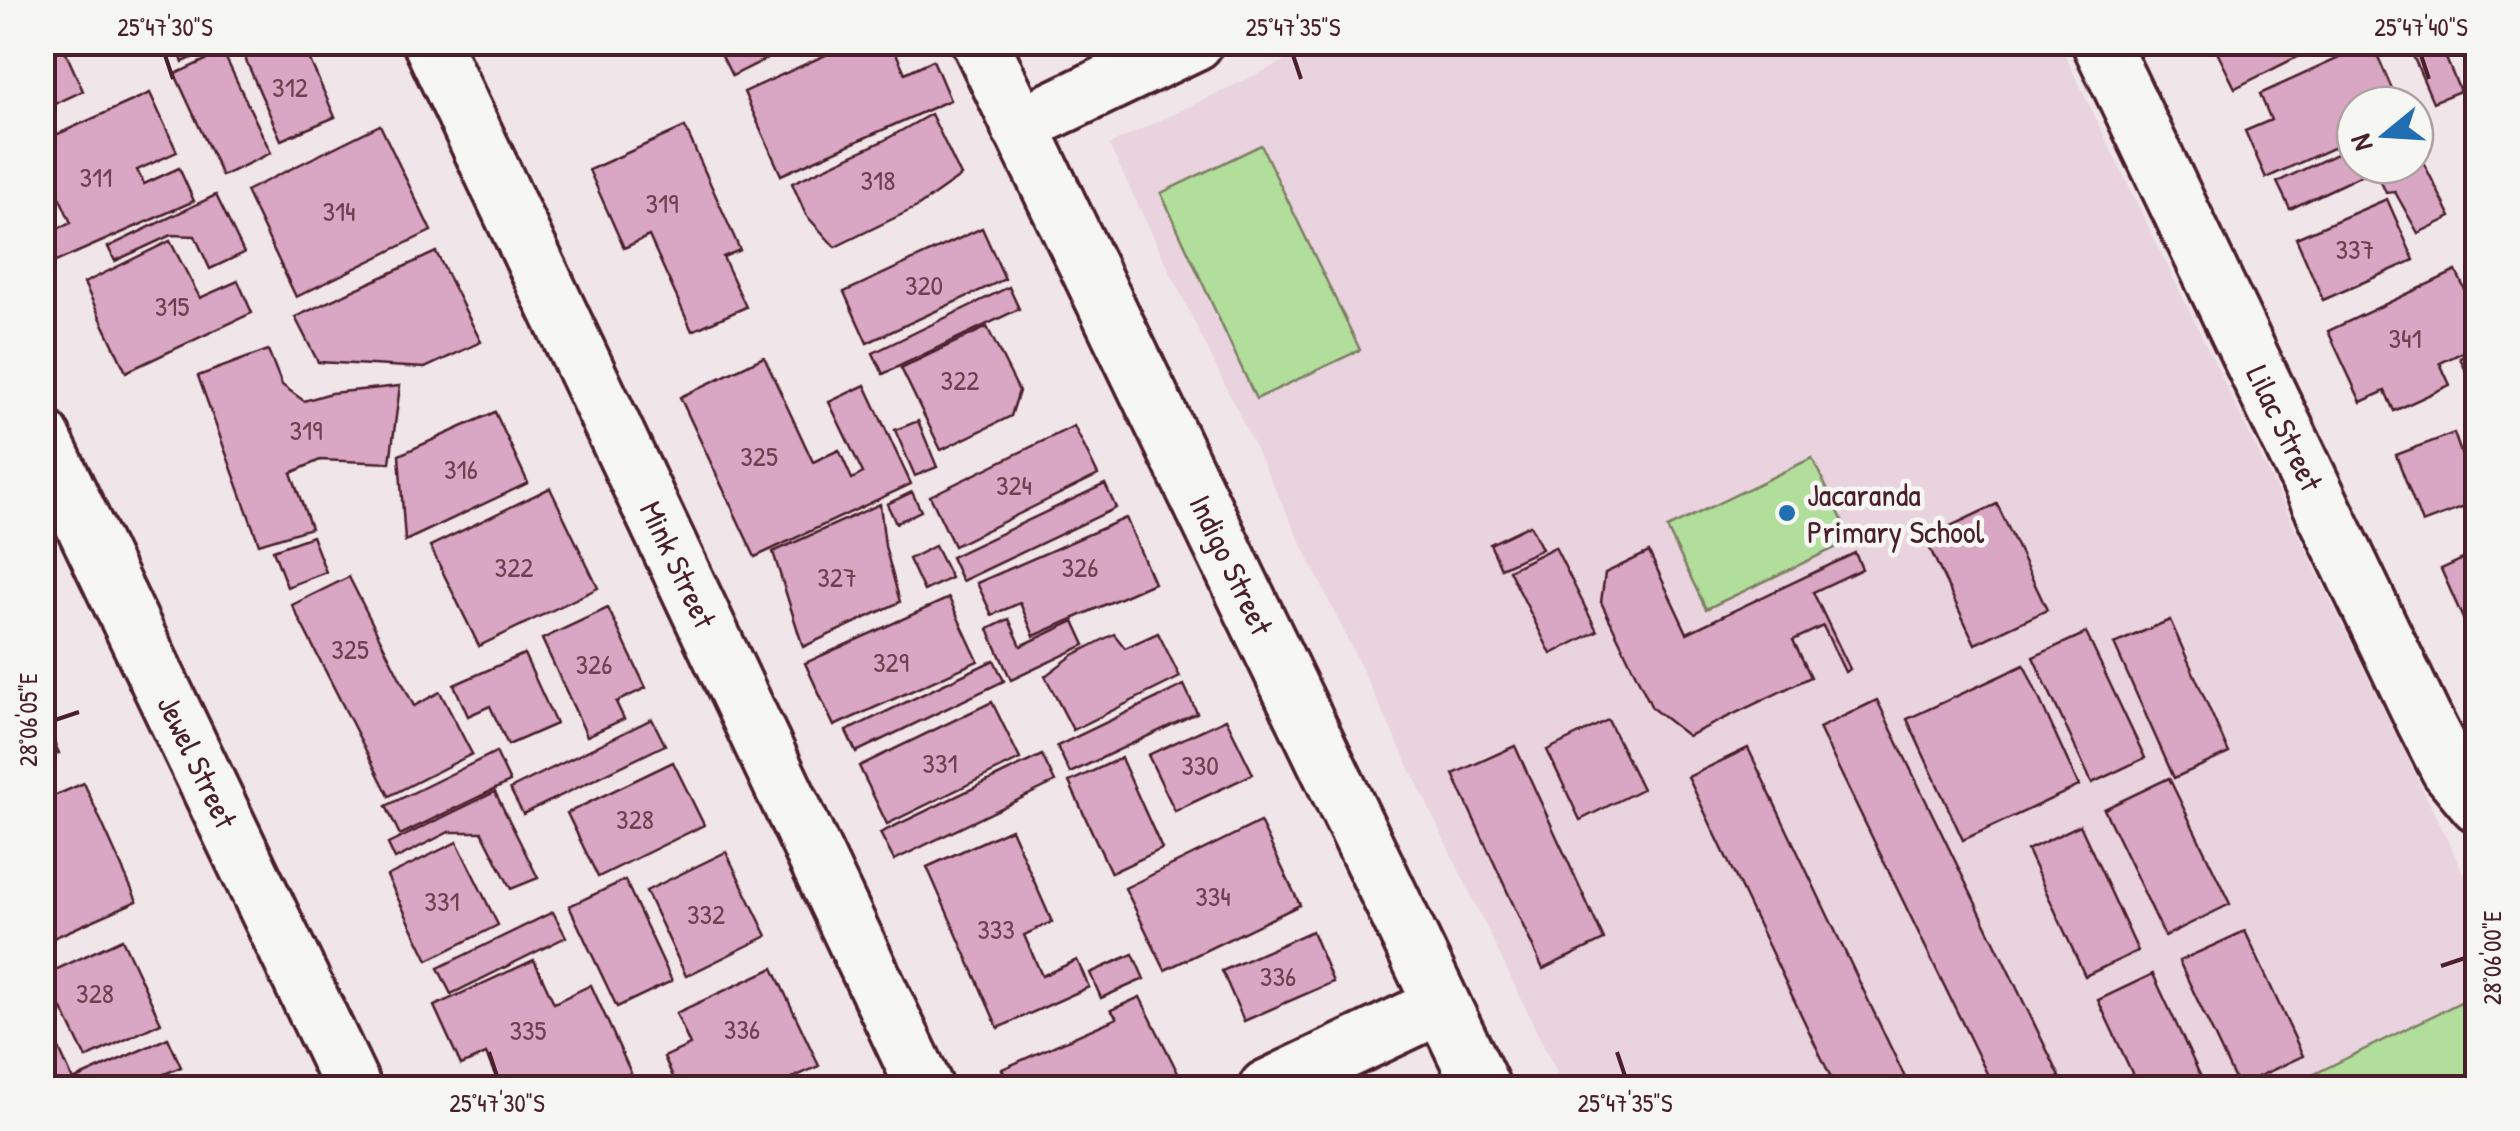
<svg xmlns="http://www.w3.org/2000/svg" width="2520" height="1131" font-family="'Patrick Hand',sans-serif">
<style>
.built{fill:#e9d3de}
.green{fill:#b2de9c;stroke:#7e7e64;stroke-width:2.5}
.building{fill:#d9a7c4;stroke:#4a1f2b;stroke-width:2.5}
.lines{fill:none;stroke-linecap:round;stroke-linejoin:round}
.minor-casing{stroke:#4a1f2b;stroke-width:62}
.minor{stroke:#f6f6f2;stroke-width:55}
.ticks{fill:none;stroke:#4a1f2b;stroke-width:4}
.poi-dot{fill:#1f6fb2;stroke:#f6f6f2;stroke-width:4}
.labels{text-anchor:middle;stroke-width:9;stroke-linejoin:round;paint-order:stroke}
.number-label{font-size:28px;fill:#6e4151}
.street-label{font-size:32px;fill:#4a1f2b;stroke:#f6f6f2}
.poi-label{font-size:32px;fill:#4a1f2b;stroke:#f6f6f2;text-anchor:start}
.neatline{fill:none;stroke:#4a1f2b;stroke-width:4}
.ticks-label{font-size:25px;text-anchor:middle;fill:#4a1f2b}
</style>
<rect width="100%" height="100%" fill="#f0e6e9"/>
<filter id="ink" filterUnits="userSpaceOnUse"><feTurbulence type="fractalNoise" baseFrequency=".01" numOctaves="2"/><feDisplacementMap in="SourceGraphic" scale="20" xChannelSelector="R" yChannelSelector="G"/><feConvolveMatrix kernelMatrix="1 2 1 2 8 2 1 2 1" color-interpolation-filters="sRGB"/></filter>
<g filter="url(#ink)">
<path class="built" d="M1322,43h737l418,858v93l-191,94h-722l-455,-943z"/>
<g class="green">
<path d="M1261,145l99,205 -104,49 -95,-206z"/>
<path d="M1812,458l40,82 -146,69 -39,-81z"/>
<path d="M2477,994v94h-191z"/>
</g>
<g class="building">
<path d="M42,42h19l22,49 -41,19z"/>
<path d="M174,42h44l2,3 -37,17z"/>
<path d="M279,42h23l33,75 -54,23 -36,-82z"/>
<path d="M715,42h85l-68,34z"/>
<path d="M854,42h37l14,31 28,-13 17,40 -169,75 -37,-83z"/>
<path d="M2212,42h115l-92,46z"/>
<path d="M2407,42h32l21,49 -27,11z"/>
<path d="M2372,43l27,62h-44v33l-89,40 -21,-47 26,-11 -11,-26z"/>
<path d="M223,52l48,101 -49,23 -47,-102z"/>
<path d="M150,93l27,59 -40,18 7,14 35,-16 15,33 -141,62 -11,-28 29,-12 -29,-65v-17z"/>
<path d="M931,114l30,62 -44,31 -82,40 -29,-32 -14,-32 91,-42z"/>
<path d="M2417,116l13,27 -15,7v-33z"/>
<path d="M380,125l51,106 -135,66 -50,-106z"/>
<path d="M685,127l55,123 -17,7 23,50 -54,24 -43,-95 -25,12 -35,-78z"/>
<path d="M2355,145v20h28l-93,44 -13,-27z"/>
<path d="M2419,154l32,63 -33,16 -23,-41 -9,1 -9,-20 18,-8h20v-9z"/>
<path d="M216,195l28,58 -34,16 -15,-33 -24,-1 -56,26 -7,-14z"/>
<path d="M2387,199l27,61 -91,40 -27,-62z"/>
<path d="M982,228l23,51 -138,64 -23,-51z"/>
<path d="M170,241l30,57 38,-17 14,32 -126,59 -42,-89z"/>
<path d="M436,252l45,90 -56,26 -107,-6 -23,-45z"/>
<path d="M2456,271l22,46v28l-38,18 10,22 -56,26 -9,-20 -24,11 -33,-71z"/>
<path d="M1009,287l10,22 -136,65 -10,-21z"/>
<path d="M987,327l32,64 -8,25 -70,34 -40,-82z"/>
<path d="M268,350l14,35 22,16 27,-8 69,-7 -10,77 -70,-3 -29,13 20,55 -52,16 -61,-168z"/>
<path d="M2478,350v31l-6,3 -12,-26z"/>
<path d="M764,357l49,105 26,-12 13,29 11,-6 -34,-71 36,-17 46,99 -156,73 -75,-160z"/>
<path d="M495,412l33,71 -123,58 -6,-86z"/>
<path d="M918,421l19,46 -22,9 -20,-46z"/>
<path d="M1074,426l24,49 -144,71 -24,-50z"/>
<path d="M2454,433l24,69 -56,21 -26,-68z"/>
<path d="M1105,484l11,24 -154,73 -11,-24z"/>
<path d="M550,488l48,100 -119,58 -49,-100z"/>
<path d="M912,492l9,19 -25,12 -9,-19z"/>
<path d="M880,504l5,42 15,56 -97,45 -30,-95z"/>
<path d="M1997,504l50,106 -72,34 -50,-106z"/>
<path d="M1126,518l28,65 -120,53 -14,-33 -28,12 -15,-32z"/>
<path d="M1530,525l12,24 -41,19 -11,-24z"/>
<path d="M312,536l14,36 -39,15 -14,-37z"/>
<path d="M935,546l16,32 -27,13 -15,-32z"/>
<path d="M1555,547l42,84 -46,23 -42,-84z"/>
<path d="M1649,552l38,81 168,-80 7,16 -49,23 37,77 -5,3 -22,-46 -30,14 18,37 -123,59 -36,-28 -51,-106 4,-29z"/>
<path d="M2478,552v76l-9,4 -28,-63z"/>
<path d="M349,577l65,129 26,-14 32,62 -83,42 -97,-191z"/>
<path d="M949,598l29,63 -144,65 -29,-63z"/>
<path d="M608,608l38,80 -30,14 8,17 -37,17 -45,-97z"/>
<path d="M1009,619l12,27 53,-25 11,24 -74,35 -23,-51z"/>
<path d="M2170,620l59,133 -55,25 -60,-134z"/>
<path d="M1158,633l22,44 -107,53 -28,-54 28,-21 41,-21 11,14z"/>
<path d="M2086,633l59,125 -53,25 -59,-126z"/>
<path d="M524,654l32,70 -48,21 -18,-39 -22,10 -14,-31z"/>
<path d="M994,660l10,21 -148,71 -10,-21z"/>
<path d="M2024,665l55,121 -116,54 -56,-121z"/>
<path d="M1184,685l13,28 -127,60 -13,-27z"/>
<path d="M1877,700l183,377 -23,11h-43l-175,-360z"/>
<path d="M992,702l28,57 -133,65 -28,-58z"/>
<path d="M42,716l17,37 -17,7z"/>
<path d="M652,719l13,26 -142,69 -13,-25z"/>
<path d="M1226,719l27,55 -78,37 -27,-56z"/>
<path d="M1608,720l34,69 -62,31 -33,-70z"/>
<path d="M1515,746l89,194 -61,29 -90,-195z"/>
<path d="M1748,748l162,340h-74l-148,-311z"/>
<path d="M496,752l14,30 -110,53 -14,-29z"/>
<path d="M1042,755l13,27 -161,78 -14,-27z"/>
<path d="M1121,758l41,91 -51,24 -42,-91z"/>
<path d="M673,762l31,63 -106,52 -31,-64z"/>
<path d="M2169,778l61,126 -65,32 -61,-127z"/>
<path d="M84,783l53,118 -95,42v-142z"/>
<path d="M495,792l43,86 -27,11 -29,-57h-33l-54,27 -7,-15z"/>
<path d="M1260,822l40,83 -135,65 -40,-82z"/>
<path d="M2080,825l58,126 -53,25 -58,-126z"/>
<path d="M1011,829l41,93 -28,13 18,41 35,-16 12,27 -91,41 -71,-161z"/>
<path d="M457,842l41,83 -70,35 -41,-84z"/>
<path d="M726,852l41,84 -81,40 -40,-85z"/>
<path d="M625,880l47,101 -55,26 -48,-101z"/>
<path d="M553,912l13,25 -115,57 -13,-26z"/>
<path d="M1312,931l21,51 -89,39 -22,-50z"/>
<path d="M2245,931l58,125 -65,30 -59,-125z"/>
<path d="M122,939l39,84 -75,35 -24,-49 -20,9v-42z"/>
<path d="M1133,954l11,25 -43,19 -11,-25z"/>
<path d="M534,960l20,43 37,-18 40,88 -32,15h-98l-15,-34 -25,11 -27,-59z"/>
<path d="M773,968l46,98 -49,22h-92l-14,-31 26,-12 -14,-32z"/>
<path d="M2153,974l53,114h-67l-41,-88z"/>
<path d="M1140,997l44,88 -8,3h-165l-9,-19 115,-51 -6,-8z"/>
<path d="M53,1035l20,45 95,-42 13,29 -50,21h-89v-48z"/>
</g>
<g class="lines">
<defs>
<g id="minor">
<path id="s1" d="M431,42l494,1046"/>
<path id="s2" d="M980,42l502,1046"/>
<path id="s3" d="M2100,42l324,678 25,49 29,35"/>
<path d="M1019,126l176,-84"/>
<path id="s4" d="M42,437l311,651"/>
<path d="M1267,1088l175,-83"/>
</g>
</defs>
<use href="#minor" class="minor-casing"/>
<use href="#minor" class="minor"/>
</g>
</g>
<path class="ticks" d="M165,55l8,24M1293,55l8,24M2421,55l8,24M55,720l24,-8M2441,966l24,-8M489,1052l8,24M1617,1052l8,24"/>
<circle class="poi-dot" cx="1787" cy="513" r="10"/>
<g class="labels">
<g class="number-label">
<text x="290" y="97">312</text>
<text x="96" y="187">311</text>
<text x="878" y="190">318</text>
<text x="662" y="213">319</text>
<text x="339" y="221">314</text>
<text x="2355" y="259">337</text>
<text x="924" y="295">320</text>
<text x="172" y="316">315</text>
<text x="2405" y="348">341</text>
<text x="960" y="390">322</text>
<text x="306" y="440">319</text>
<text x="759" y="466">325</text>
<text x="461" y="479">316</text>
<text x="1014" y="495">324</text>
<text x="514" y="577">322</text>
<text x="1080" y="577">326</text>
<text x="837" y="587">327</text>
<text x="350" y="659">325</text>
<text x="891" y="672">329</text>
<text x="594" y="674">326</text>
<text x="940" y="773">331</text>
<text x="1200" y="775">330</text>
<text x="635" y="829">328</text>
<text x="1213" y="906">334</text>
<text x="442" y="911">331</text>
<text x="706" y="924">332</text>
<text x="996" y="939">333</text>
<text x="1278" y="986">336</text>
<text x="95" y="1003">328</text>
<text x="742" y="1039">336</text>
<text x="528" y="1040">335</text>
</g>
<g class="street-label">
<text dy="11" stroke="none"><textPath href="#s3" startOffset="428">Lilac Street</textPath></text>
<text dy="11" stroke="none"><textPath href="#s1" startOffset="578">Mink Street</textPath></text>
<text dy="11" stroke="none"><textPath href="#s2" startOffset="580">Indigo Street</textPath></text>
<text dy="11" stroke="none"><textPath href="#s4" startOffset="360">Jewel Street</textPath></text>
</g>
<g class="poi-label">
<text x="1807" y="506">Jacaranda<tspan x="1807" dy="37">Primary School</tspan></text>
</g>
</g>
<rect width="2520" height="1131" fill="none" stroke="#f6f6f2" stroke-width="110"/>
<g transform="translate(2385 135) rotate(252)"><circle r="48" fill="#f6f6f2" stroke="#b1a0a2" stroke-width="2.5"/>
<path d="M0-8L18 38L0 25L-18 38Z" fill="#1f6fb2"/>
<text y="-15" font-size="28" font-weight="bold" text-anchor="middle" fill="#4a1f2b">N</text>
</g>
<rect x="55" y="55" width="2410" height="1021" class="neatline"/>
<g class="ticks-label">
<text x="165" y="36">25°47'30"S</text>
<text x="1293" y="36">25°47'35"S</text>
<text x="2421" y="36">25°47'40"S</text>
<text transform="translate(28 720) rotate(-90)" y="9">28°06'05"E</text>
<text transform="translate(2492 958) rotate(-90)" y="9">28°06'00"E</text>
<text x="497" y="1112">25°47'30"S</text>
<text x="1625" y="1112">25°47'35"S</text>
</g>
</svg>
